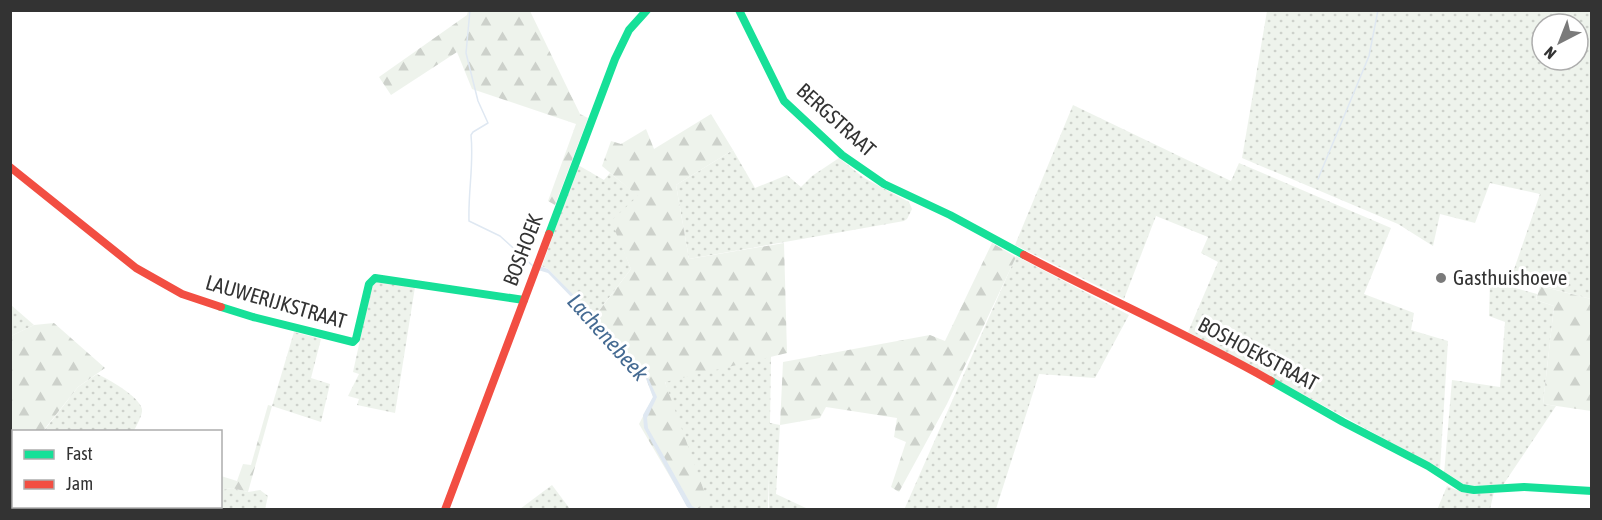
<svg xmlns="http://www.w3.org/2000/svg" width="1602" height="520" font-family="'Asap Condensed',sans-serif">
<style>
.grass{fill:url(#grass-dots);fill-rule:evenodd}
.forest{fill:url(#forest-firs)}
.water{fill:#dfe8f2}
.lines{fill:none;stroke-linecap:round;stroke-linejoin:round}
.stream{stroke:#dfe8f2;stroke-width:1.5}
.fast{stroke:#16e098;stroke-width:8}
.jam{stroke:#f24e42;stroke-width:8}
.poi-dot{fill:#7a7a7a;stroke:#fff;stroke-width:2}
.labels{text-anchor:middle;stroke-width:6;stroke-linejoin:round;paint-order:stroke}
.street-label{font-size:21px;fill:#333;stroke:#fff}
.poi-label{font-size:21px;fill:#333;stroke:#fff;text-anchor:start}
.water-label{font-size:22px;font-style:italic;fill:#446a92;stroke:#fff}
</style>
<defs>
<pattern id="grass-dots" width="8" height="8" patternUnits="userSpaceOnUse" patternTransform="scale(1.5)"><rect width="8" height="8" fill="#eef3ec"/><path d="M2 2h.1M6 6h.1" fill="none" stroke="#cdd1cb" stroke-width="1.8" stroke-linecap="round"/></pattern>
<pattern id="forest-firs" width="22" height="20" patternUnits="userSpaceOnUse" patternTransform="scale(1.5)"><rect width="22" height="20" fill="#eef3ec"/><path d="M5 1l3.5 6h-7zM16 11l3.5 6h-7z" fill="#cdd1cb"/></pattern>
</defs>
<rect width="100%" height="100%" fill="#fff"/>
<g class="grass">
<path d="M1267,11h324v288l-80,-21 29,-84 -50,-11 -15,40 -35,-9 -7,32 -35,-22 -156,-66zM1542,24h36v36h-36z"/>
<path d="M1073,105l158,76 8,-18 152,65 -27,66 50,19 -3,17 37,11 -8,128 -252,-137 30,-70 -17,-9 7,-16 -52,-21 -32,83 -109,-54z"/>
<path d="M733,150l22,38 32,-13 14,12 11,-11 27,-18 25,20 45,24 3,7 -5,10 -3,2 -215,38 -13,-74z"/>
<path d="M578,165l26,15 6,-7 29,23 -27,25 19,48 -37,48 -46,-48 -6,-3z"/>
<path d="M1016,256l113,59 -34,63 -56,-4 -43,135 -92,1z"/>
<path d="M377,281l38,6 -20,126 -38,-8 2,-6 -11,-3 11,-22 -6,-2 19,-87z"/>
<path d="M1490,281l47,13 -1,6 18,6 -11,98 13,2 -53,79 -41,1 -18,-12 8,-94 48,7 5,-65 -16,-6z"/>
<path d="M11,305l23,20 -23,11z"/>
<path d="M294,332l27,7 -10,39 19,6 -9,38 -49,-16z"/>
<path d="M771,356l-1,67 10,2 -4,69 32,15h-39v-32l-1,32 -71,1 -32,-129z"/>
<path d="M97,374c10,4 43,23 45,35 1,6 -6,17 -8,22l-91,1 35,-45z"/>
<path d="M552,485l18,24h-50z"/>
<path d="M1447,486c16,8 29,7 47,6l-4,17 -53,1z"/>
<path d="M232,488l16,4 12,-2 8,6 -3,13 -143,1 1,-4 31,2 66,-2 1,-16z"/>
</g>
<g class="forest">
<path d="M468,11h62l50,103 8,4 -33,87 -7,-4 28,-77 -104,-35 -15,-37 -66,43 -12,-18 88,-62z"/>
<path d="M711,114l22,36 -57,35 13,74 95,-16 3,110 -122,29 43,120 -13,7h-6l-50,-85 14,-27 -9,-24 -22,-16 -11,-19 -19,-18 39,-51 -20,-48 27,-25 -36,-30 9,-25 10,3 25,-15 8,20z"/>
<path d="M992,243l24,14 -69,147 -48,88 -8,-5 15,-45 -12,-5 3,-19 -71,-11 -6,11 -40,7 3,-63 147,-27 15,6z"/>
<path d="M1540,286l51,13v112l-48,-7 11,-98 -18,-6z"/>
<path d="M54,323l51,45 -27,19 -35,44 -29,1 -1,36 -2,4v-136l23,-11z"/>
<path d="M268,405l4,1 -24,86 -16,-4 -11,2v-14l16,5 6,-17 8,1z"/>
</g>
<path class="water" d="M540,266l8,3 65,66 13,23 18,11 13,28 -10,21 1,10 44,78 5,3h-6l-4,-2 -43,-79 -1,-13 10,-18 -9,-24 -22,-16 -11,-19 -63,-65 -10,-3z"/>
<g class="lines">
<g class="stream">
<path d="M470,10l-4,43 12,48 10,22 -15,9 -2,3c3,30 -3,56 -2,86l31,15 33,30"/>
<path d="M1318,179l51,-123 9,-46"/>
</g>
<g class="fast">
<path d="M739,10l45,91 58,54 42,29 66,31 74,40"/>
<path d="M549,234l66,-175 14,-29 18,-20"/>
<path d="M221,307l32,10 100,25 3,-3 13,-55 6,-6 149,22"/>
<path d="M1271,381l72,41 85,44 34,22 12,2 50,-3 68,4"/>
</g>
<g class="jam">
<path d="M10,167l126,101 46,26 39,13"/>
<path d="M1024,255c81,43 166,80 247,126"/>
<path d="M445,510l104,-276"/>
</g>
</g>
<circle class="poi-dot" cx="1441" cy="278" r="6"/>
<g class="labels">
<g class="street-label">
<text transform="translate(836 120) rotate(42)" y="7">BERGSTRAAT</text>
<text transform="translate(523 250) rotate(-69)" y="7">BOSHOEK</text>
<text transform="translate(276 302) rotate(16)" y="7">LAUWERIJKSTRAAT</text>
<text transform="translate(1258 354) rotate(28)" y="7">BOSHOEKSTRAAT</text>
</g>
<g class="poi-label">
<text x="1453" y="285">Gasthuishoeve</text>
</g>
<g class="water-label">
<text transform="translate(608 337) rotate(48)" y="8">Lachenebeek</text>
</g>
</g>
<rect width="1602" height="520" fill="none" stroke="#333333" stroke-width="24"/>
<rect x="12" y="430" width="210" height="78" fill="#ffffff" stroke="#adadad" stroke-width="1.5"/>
<rect x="24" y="450" width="30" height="9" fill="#16e098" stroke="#adadad" stroke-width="1.5"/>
<text x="66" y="460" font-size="18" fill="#333333">Fast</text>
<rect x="24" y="480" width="30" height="9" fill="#f24e42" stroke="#adadad" stroke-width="1.5"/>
<text x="66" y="490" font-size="18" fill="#333333">Jam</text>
<g transform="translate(1560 42) rotate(222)"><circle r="28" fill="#ffffff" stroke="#adadad" stroke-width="1.5"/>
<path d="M0-4.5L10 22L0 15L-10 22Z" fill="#7a7a7a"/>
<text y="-9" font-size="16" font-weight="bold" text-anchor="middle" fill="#333333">N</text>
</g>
</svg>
